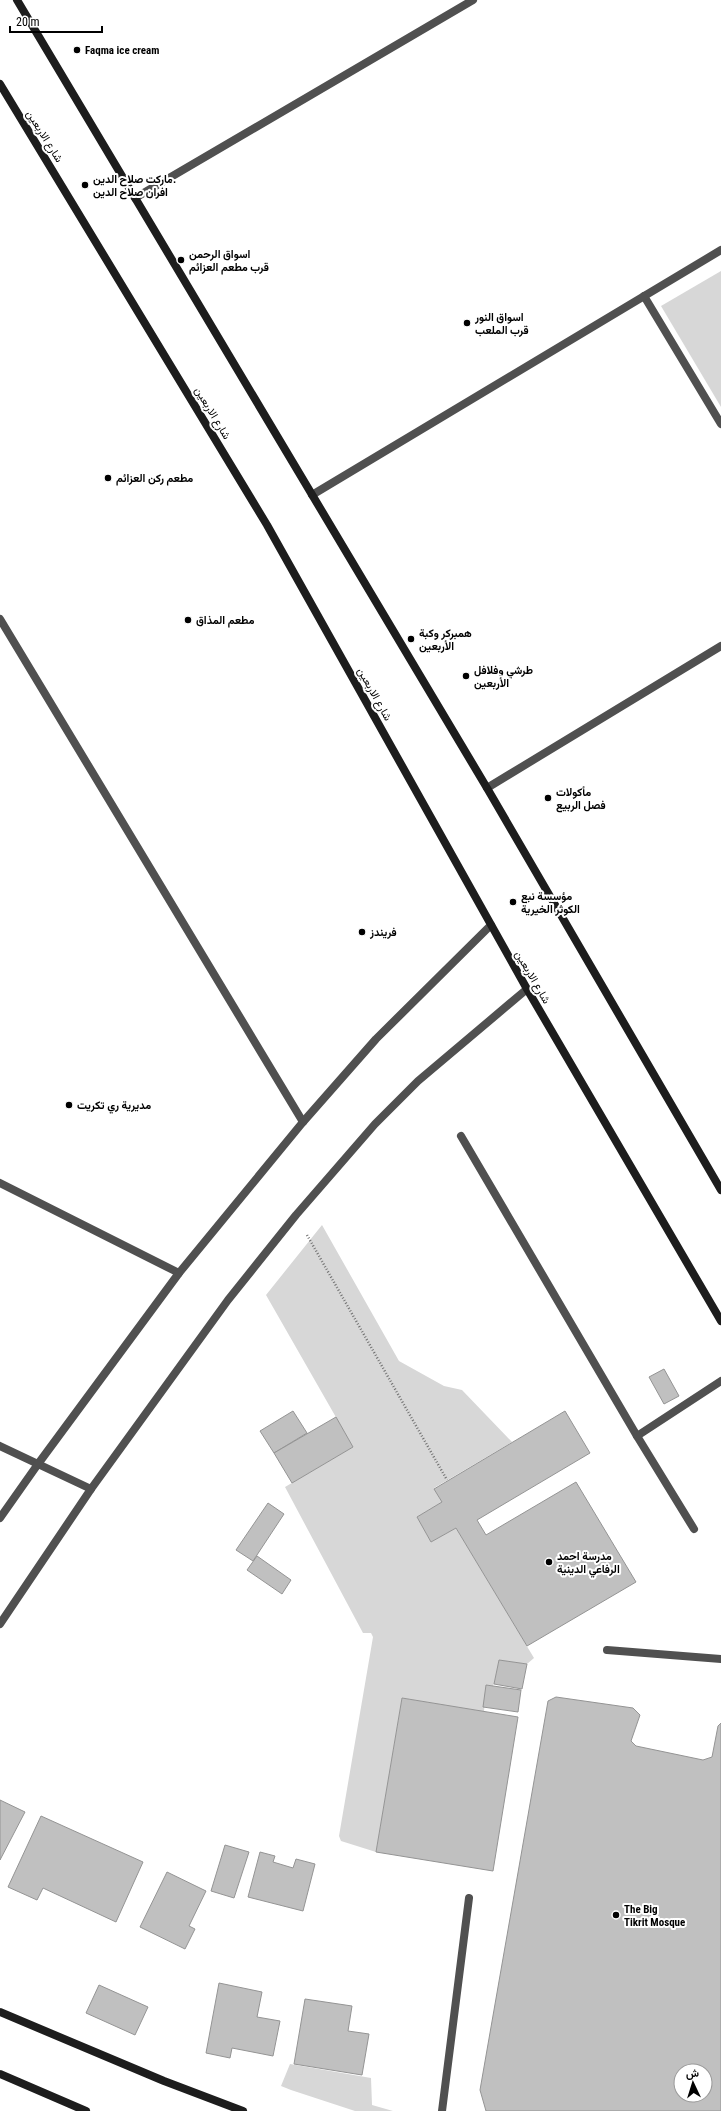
<svg xmlns="http://www.w3.org/2000/svg" width="721" height="2111" font-family="'Roboto Condensed',Vazirmatn,sans-serif">
<style>
.green{fill:#d7d7d7}
.building{fill:#c0c0c0;stroke:#949494;fill-rule:evenodd}
.lines{fill:none;stroke-linecap:round;stroke-linejoin:round}
.path{stroke:#727272;stroke-width:2.5;stroke-dasharray:1 2;stroke-linecap:butt}
.lane{stroke:#505050;stroke-width:8}
.street{stroke:#505050;stroke-width:8}
.secondary{stroke:#1d1d1d;stroke-width:8}
.poi-dot{fill:#000;stroke:#fff;stroke-width:1.5}
.labels{text-anchor:middle;stroke-width:4;stroke-linejoin:round;paint-order:stroke}
.poi-label{font-size:11px;font-weight:bold;fill:#000;stroke:#fff;text-anchor:start}
.street-label{font-size:11px;fill:#000;stroke:#fff}
</style>
<rect width="100%" height="100%" fill="#fff"/>
<g class="green">
<path d="M721,271v136l-60,-101z"/>
<path d="M322,1225l77,136 45,25 18,4 50,52 -78,46 8,14 -25,15 14,25 25,-14 78,130 -7,6 -28,-4 -5,24 -1,2 -7,-1 -2,27 -82,-14 -26,154 -35,-11 -2,-5 34,-199 -2,-4h-8l-78,-146 68,-40 -87,-152z"/>
<path d="M290,2064l81,14 1,27 21,6h-38l-64,-21 -10,-4z"/>
</g>
<g class="building">
<path d="M664,1369l15,27 -15,8 -15,-27z"/>
<path d="M293,1411l14,22 -33,20 -14,-22z"/>
<path d="M565,1411l25,42 -113,67 9,15 90,-53 60,100 -109,64 -71,-118 -25,14 -14,-25 25,-15 -8,-13z"/>
<path d="M336,1417l17,30 -61,36 -18,-30z"/>
<path d="M268,1503l16,11 -31,47 -17,-11z"/>
<path d="M257,1556l34,24 -9,14 -35,-24z"/>
<path d="M499,1660l28,4 -5,25 -28,-5z"/>
<path d="M486,1685l35,5 -3,22 -35,-5z"/>
<path d="M556,1697l77,11 7,7 -9,26 5,5 67,14 9,-3 6,-31 3,-3v388h-235l-6,-21 68,-389zM681,2071h24v24h-24z"/>
<path d="M402,1698l116,19 -25,154 -117,-19z"/>
<path d="M0,1800l25,12 -25,48z"/>
<path d="M41,1816l102,46 -27,60 -73,-34 -6,12 -29,-13z"/>
<path d="M225,1845l24,7 -15,46 -23,-7z"/>
<path d="M260,1852l15,4 -2,6 20,6 3,-9 19,5 -12,47 -55,-14z"/>
<path d="M167,1872l39,19 -17,35 6,3 -10,20 -45,-22z"/>
<path d="M219,1983l43,9 -5,25 23,4 -7,35 -41,-8 -2,10 -24,-5z"/>
<path d="M99,1985l49,22 -13,28 -49,-22z"/>
<path d="M305,1999l47,7 -4,25 21,3 -7,41 -68,-11z"/>
</g>
<g class="lines">
<path class="path" d="M307,1235l140,245"/>
<g class="lane">
<path d="M461,1136l176,300 57,93"/>
<path d="M637,1436l84,-55"/>
<path d="M607,1650l114,9"/>
<path d="M442,2111l27,-213"/>
</g>
<g class="street">
<path d="M135,198l338,-198"/>
<path d="M644,296l77,128"/>
<path d="M312,495l409,-245"/>
<path d="M0,619l303,503"/>
<path d="M487,788l234,-142"/>
<path d="M0,1183l179,90"/>
<path d="M0,1446l91,43"/>
<path d="M0,1518l38,-54 141,-191 124,-151 73,-83 115,-114"/>
<path d="M0,1624l91,-135 137,-189 68,-85 79,-91 43,-43 109,-92"/>
</g>
<g class="secondary">
<path d="M17,0l470,788 234,402"/>
<path d="M0,84l267,441 260,464 194,332"/>
<path d="M0,2012l164,69 79,30"/>
<path d="M0,2074l86,37"/>
</g>
</g>
<g class="poi-dot">
<circle cx="77" cy="50" r="4"/>
<circle cx="85" cy="185" r="4"/>
<circle cx="181" cy="260" r="4"/>
<circle cx="467" cy="323" r="4"/>
<circle cx="108" cy="478" r="4"/>
<circle cx="188" cy="620" r="4"/>
<circle cx="411" cy="639" r="4"/>
<circle cx="466" cy="676" r="4"/>
<circle cx="548" cy="798" r="4"/>
<circle cx="513" cy="902" r="4"/>
<circle cx="362" cy="932" r="4"/>
<circle cx="69" cy="1105" r="4"/>
<circle cx="549" cy="1562" r="4"/>
<circle cx="616" cy="1915" r="4"/>
</g>
<g class="labels">
<g class="poi-label">
<text x="85" y="54">Faqma ice cream</text>
<text x="93" y="183">ماركت صلاح الدين.<tspan x="93" dy="13">افران صلاح الدين</tspan></text>
<text x="189" y="258">اسواق الرحمن<tspan x="189" dy="13">قرب مطعم العزائم</tspan></text>
<text x="475" y="321">اسواق النور<tspan x="475" dy="13">قرب الملعب</tspan></text>
<text x="116" y="482">مطعم ركن العزائم</text>
<text x="196" y="624">مطعم المذاق</text>
<text x="419" y="637">همبركر وكبة<tspan x="419" dy="13">الأربعين</tspan></text>
<text x="474" y="674">طرشي وفلافل<tspan x="474" dy="13">الأربعين</tspan></text>
<text x="556" y="796">مأكولات<tspan x="556" dy="13">فصل الربيع</tspan></text>
<text x="521" y="900">مؤسسة نبع<tspan x="521" dy="13">الكوثر الخيرية</tspan></text>
<text x="370" y="936">فريندز</text>
<text x="77" y="1109">مديرية ري تكريت</text>
<text x="557" y="1560">مدرسة احمد<tspan x="557" dy="13">الرفاعي الدينية</tspan></text>
<text x="624" y="1913">The Big<tspan x="624" dy="13">Tikrit Mosque</tspan></text>
</g>
<g class="street-label">
<text transform="translate(45 136) rotate(58)" y="4">شارع الاربعين</text>
<text transform="translate(213 413) rotate(59)" y="4">شارع الاربعين</text>
<text transform="translate(375 694) rotate(61)" y="4">شارع الاربعين</text>
<text transform="translate(533 977) rotate(60)" y="4">شارع الاربعين</text>
</g>
</g>
<g transform="translate(693 2083) rotate(356)"><circle r="19" fill="#ffffff" stroke="#999999"/>
<path d="M0-3L7 15L0 10L-7 15Z" fill="#000000"/>
<text y="-6" font-size="11" font-weight="bold" text-anchor="middle" fill="#000000">ش</text>
</g>
<path d="M10 26v6h92v-6" fill="none" stroke="#000000" stroke-width="2"/>
<text x="16" y="26" font-size="12" fill="#000000" stroke="#ffffff" stroke-width="3" paint-order="stroke">20 m</text>
</svg>
